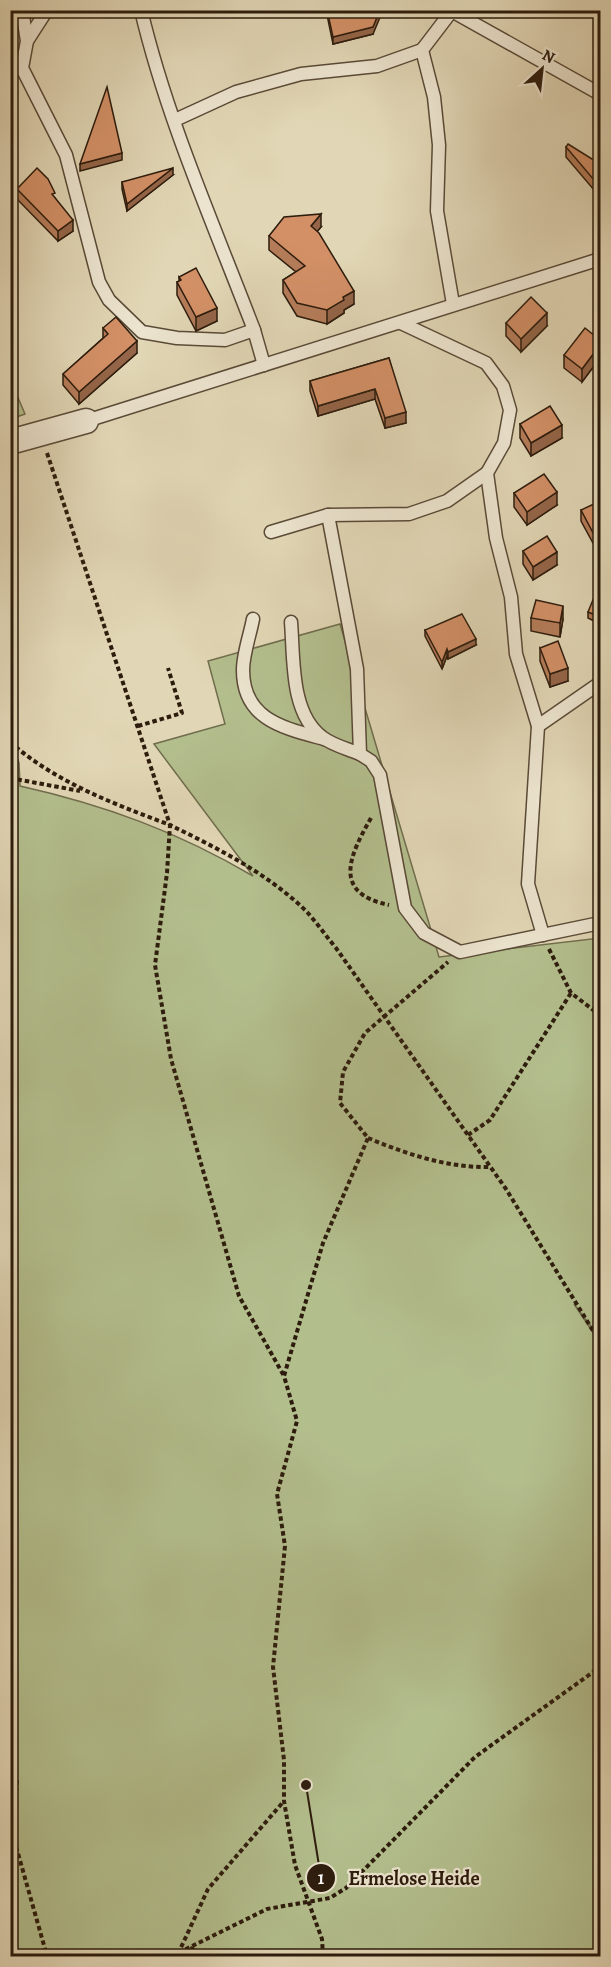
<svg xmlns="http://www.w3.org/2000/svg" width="611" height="1967" font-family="Alegreya,serif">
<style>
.green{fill:#b3be8d;stroke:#706d4d;stroke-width:1.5}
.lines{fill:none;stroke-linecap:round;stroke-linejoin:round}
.service-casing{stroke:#5a4a37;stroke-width:15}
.minor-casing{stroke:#5a4a37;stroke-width:27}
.path{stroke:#2d1c0d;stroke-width:4;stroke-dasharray:4.5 3;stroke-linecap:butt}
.service{stroke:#ece4cf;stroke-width:12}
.minor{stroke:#ece4cf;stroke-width:24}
.wall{fill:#b57c59;stroke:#2d1c0d;stroke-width:1.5}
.shaded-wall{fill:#946548;stroke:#2d1c0d;stroke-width:1.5}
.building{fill:#d39067;stroke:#2d1c0d;stroke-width:1.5}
.leader{fill:none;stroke:#2d1c0d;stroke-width:2}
.callout-dot{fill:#2d1c0d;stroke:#ece4cf;stroke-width:2}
.mark-label{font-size:18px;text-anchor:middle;font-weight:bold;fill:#fff}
.callout-label{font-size:20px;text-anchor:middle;font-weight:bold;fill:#2d1c0d;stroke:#ece4cf;stroke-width:4.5;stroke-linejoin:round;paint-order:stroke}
</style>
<rect width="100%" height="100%" fill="#e1d6b5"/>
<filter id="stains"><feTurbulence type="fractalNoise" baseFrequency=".00333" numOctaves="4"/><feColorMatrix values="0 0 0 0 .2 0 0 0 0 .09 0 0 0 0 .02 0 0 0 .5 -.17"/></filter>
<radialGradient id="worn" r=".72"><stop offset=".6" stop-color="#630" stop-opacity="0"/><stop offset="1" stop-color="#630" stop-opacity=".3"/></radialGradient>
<g class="green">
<path d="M10,379l15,35 -14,5h-1z"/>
<path d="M340,624l99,333 161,-19v400l-26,-34 26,39v613h-589l-1,-1218 9,25 1,23c85,19 158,46 233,90l-99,-132 71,-20 -17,-63z"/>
</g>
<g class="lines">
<defs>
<g id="service">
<path d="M22,10l5,31"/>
<path d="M47,10l-20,31 -5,27 44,87 33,127 10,18 33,32 35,6 48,2 29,-10 10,35"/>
<path d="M141,10c26,110 73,215 113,320"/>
<path d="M450,10l150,84"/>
<path d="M451,12l-29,38 12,47 5,48 -2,66 16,93"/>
<path d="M175,120l61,-28 65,-18 76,-8 45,-16"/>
<path d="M401,323l85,40 17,23 7,24 -6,33 -17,30 9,65 15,59 5,57 22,72 -10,158 15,51"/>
<path d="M86,421l514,-162"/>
<path d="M328,515l29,154 3,85 11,7 9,14 25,133 19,25 36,19 140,-29"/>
<path d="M271,532l57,-17 81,-1 38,-13 40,-28"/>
<path d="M253,619c-3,16 -10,35 -10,51 0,50 41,58 81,69"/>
<path d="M291,622c3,36 -1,91 31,115 10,8 26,12 38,17"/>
<path d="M538,726l62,-43"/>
</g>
<path id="minor" d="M10,442l76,-21"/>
</defs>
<use href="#service" class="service-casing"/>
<use href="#minor" class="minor-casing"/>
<g class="path">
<path d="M47,453l123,372c47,23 99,49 137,87 10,11 19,24 29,36l170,241 94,153"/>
<path d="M138,726l44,-13 -14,-45"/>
<path d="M10,742c47,41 102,61 160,83l-3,48 -12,92 16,94 68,237 45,80"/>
<path d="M10,778l70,13"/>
<path d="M371,818c-21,37 -40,75 18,87"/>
<path d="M549,949l22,44 29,22"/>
<path d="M468,1135l22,-15 81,-127"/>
<path d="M368,1138c38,16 80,30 122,29"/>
<path d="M10,1690l6,15 -6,17"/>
<path d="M10,1767l7,13 -4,48"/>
<path d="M10,1825l37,131"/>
<path d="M190,1948l22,8"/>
<path d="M178,1954l30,-65 76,-88"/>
<path d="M172,1956l95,-47 63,-11 16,-10 129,-131 125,-90"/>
<path d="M323,1956l-1,-17 -27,-74 -11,-64v-41l-11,-93 12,-121 -8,-52 20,-73 -13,-45 39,-133 45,-105 -28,-35 3,-31 22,-39 83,-71"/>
</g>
<use href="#service" class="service"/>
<use href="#minor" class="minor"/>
</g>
<g class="wall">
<path d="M326,10h25l22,24 -40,10z"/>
<path d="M566,147l34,17v33l-34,-40z"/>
<path d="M173,175l-46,36 -5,-22v-7z"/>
<path d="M17,189l38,9 18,33 -15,10 -41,-42z"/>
<path d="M321,227l-4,4 37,73 -10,6v3l-17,11 -30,-8 -14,-23v-13l13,-8 -27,-22v-14z"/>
<path d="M179,277l38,44 -21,10 -19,-36v-13h2z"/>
<path d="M506,323l41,3 -26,26 -15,-16z"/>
<path d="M103,328l34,25 -58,51 -16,-19v-11l40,-36z"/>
<path d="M600,345v13l-18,24 -18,-14v-13z"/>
<path d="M389,358l17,65 -21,5 -10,-29 -57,17 -8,-25v-10z"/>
<path d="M520,424l42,14 -31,18 -11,-18z"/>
<path d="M514,493l43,12 -30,20 -13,-18z"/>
<path d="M581,510h19v46l-19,-35z"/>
<path d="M523,551l34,14 -24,15 -10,-16z"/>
<path d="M600,597v27l-12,-6v-6z"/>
<path d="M531,618l32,1 -3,18 -29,-6z"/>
<path d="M425,630l51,15 -28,14 -1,-3 -5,13 -17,-33z"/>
<path d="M540,648l28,33 -18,6 -10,-26z"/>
</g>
<g class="shaded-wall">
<path d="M380,10h3l-10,24 -40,10v-7z"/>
<path d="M122,153v7l-42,11v-7z"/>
<path d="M173,168v7l-46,36v-7z"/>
<path d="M321,214v13l-10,12v-13z"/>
<path d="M73,220v11l-15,10v-10z"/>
<path d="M354,291v13l-10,6v3l-17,11v-14l16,-13z"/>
<path d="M217,308v13l-21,10v-14z"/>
<path d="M547,313v13l-26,26v-13z"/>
<path d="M137,341v12l-58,51v-12z"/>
<path d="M600,345v13l-18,24v-13z"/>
<path d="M375,389v10l-57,17v-10z"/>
<path d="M406,412v11l-21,5v-10z"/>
<path d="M562,425v13l-31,18v-13z"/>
<path d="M557,492v13l-30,20v-13z"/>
<path d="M557,552v13l-24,15v-13z"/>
<path d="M563,606v13l-3,18v-14z"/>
<path d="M476,639v6l-28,14v-7z"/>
<path d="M447,649v7l-5,13v-7z"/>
<path d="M568,668v13l-18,6v-13z"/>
</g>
<g class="building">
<path d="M327,10l24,1 29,-1 -7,17 -40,10z"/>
<path d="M107,87l15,66 -42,11z"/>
<path d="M568,144l32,20v23l-34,-40z"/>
<path d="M37,168l11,11 7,14 -3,1 21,26 -15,11 -41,-42z"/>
<path d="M173,168l-46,36 -5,-22z"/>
<path d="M321,214l-10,12 8,7 35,58 -11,6 1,3 -17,10 -30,-7 -14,-23 22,-14 -36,-30 15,-19z"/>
<path d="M196,268l21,40 -21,9 -19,-35 4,-2 -2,-3z"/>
<path d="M531,297l16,16 -26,26 -15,-16z"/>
<path d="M116,317l21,24 -58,51 -16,-18 45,-40 -5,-6z"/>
<path d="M585,328l15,12v5l-18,24 -18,-14z"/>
<path d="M389,358l17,54 -21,6 -10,-29 -57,17 -8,-25z"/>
<path d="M550,406l12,19 -31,18 -11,-19z"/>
<path d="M544,474l13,18 -30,20 -13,-19z"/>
<path d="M596,503l4,7v36l-19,-36z"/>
<path d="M547,536l10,16 -24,15 -10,-16z"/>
<path d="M595,595l5,2v20l-12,-5z"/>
<path d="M536,600l27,6 -3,17 -29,-5z"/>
<path d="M462,614l14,25 -28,13 -1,-3 -5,13 -17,-32z"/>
<path d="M558,641l10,27 -18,6 -10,-26z"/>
</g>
<path class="leader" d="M306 1785L321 1878"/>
<g class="callout-dot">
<circle cx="306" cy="1785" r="6"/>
<circle cx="321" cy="1878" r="15"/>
</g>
<g class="mark-label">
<text x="321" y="1884">1</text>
</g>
<g class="callout-label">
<text x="414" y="1885">Ermelose Heide</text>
</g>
<rect width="611" height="1967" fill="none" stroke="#e1d6b5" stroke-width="36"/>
<rect x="12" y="12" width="587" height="1943" fill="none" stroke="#2d1c0d" stroke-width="3"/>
<rect x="18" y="18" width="575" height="1931" fill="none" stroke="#2d1c0d" stroke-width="1.5"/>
<g transform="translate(542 69) rotate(27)" stroke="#ece4cf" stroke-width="4.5" paint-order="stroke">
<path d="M0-4.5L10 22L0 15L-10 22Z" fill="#2d1c0d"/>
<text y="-9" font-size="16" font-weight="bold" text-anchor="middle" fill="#2d1c0d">N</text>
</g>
<rect width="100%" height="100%" filter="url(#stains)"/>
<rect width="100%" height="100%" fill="url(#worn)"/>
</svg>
